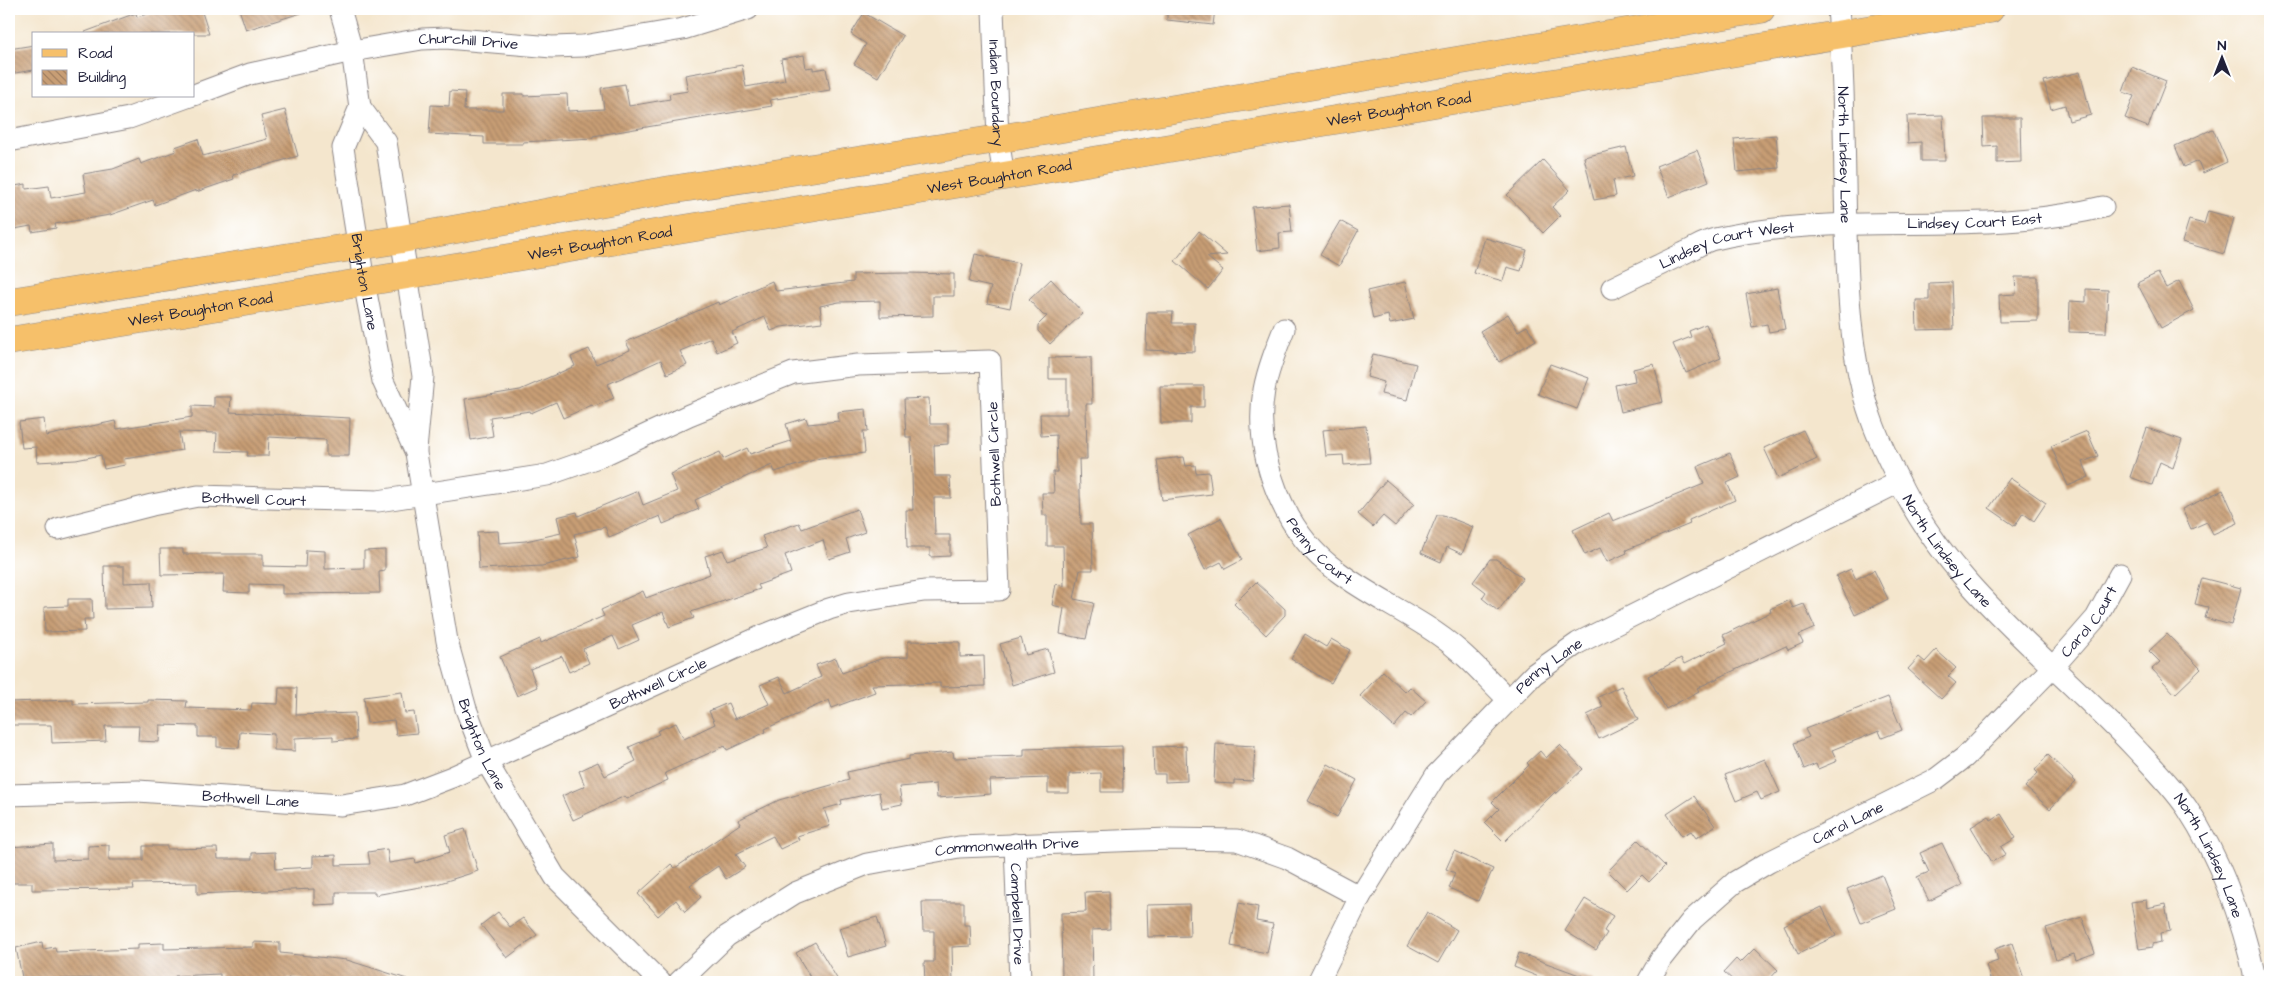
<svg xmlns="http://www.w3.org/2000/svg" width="2279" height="991" font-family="'Architects Daughter',sans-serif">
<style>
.building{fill:url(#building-back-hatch)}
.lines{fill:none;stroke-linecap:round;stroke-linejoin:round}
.minor-casing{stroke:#8b8484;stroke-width:23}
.major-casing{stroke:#8b8484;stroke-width:29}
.minor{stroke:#fff;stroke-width:21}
.major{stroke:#f6c06b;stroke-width:28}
.labels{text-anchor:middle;stroke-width:4.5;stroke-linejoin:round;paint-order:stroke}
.street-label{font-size:15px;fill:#22223b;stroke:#fff}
</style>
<defs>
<pattern id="building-back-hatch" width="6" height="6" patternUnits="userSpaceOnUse" patternTransform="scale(1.25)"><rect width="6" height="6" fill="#c89e75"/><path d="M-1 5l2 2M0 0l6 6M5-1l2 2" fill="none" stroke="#a28061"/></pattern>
</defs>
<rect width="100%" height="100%" fill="#fff"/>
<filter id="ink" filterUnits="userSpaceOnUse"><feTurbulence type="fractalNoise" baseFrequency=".02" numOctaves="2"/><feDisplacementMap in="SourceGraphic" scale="10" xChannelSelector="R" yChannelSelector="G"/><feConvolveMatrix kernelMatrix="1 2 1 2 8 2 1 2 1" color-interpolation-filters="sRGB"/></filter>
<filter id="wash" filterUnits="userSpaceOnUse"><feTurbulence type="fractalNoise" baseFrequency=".0096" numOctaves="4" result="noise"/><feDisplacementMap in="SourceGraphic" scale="20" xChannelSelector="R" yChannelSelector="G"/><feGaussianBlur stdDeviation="1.12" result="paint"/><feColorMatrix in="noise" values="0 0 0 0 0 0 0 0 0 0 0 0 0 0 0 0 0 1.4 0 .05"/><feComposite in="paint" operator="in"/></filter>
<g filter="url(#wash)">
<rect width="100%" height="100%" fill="#f4e6cd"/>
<g id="blocks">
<g class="building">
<path d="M163,9h38l8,25h-123l-1,-2 51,-19 1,4z"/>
<path d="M239,9h61l1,4 -55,17z"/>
<path d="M1167,9h48l-2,16 -46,-5z"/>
<path d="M864,13l39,23 -25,41 -24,-13 12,-20 -15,-10z"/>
<path d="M34,45v25l-25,4v-25z"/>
<path d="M804,55l2,13 7,-1v3l13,-2 4,22 -60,10 2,6 -179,30v2l-70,4v2h-39v-7l-55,-3 2,-29 18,1 1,-15 15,1 -1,18h39v-16h21v2l43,-2 1,17 36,-2 -3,-21 24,-4 4,22 41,-7 -1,-5 19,-3 -3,-16 57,-10 4,22 39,-7 -4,-21z"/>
<path d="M2132,67l34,14 -18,46 -23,-9 9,-22 -11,-4z"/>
<path d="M2080,72l11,43 -22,6 -4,-16 -14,4 -7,-28z"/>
<path d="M285,110l13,46 -65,19 1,4 -38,13v-2l-41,15 -2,-5 -43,15 -55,9 1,4 -24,4 -1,-6 -22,4v-43l17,-3v5l23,-3 2,12 35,-6 -3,-18 30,-5 26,-10 2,5 35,-13 -1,-4 23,-8 5,17 64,-17 -6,-23z"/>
<path d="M1943,115l2,46h-24v-19l-13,1 -1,-27z"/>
<path d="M1983,118h37l1,44 -24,1v-17l-13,1z"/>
<path d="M2213,129l14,33 -24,11 -5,-12 -14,6 -9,-21z"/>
<path d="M1776,135l3,33 -42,4 -3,-33z"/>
<path d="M1626,147l7,29 -20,4 3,16 -22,4 -10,-43z"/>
<path d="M1697,150l12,31 -40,16 -13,-31z"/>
<path d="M1543,160l27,30 -18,17 8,9 -17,17 -36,-38z"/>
<path d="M1289,204l3,28 -13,1 1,15 -23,3 -5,-44z"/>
<path d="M2208,211l26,7 -10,36 -42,-12 7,-22 15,4z"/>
<path d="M1340,221l18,10 -19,35 -19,-11z"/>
<path d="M1199,231l28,24 -20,2 16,13 -15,19 -33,-28z"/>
<path d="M1485,238l42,12 -6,21 -14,-4 -4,14 -29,-8z"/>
<path d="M975,254l44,9 -9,45 -23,-5 4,-16 -22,-5z"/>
<path d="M907,273l47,1v22h-21v20l-53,1v-16l-41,1 -19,4 2,16 -41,5 -10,4 -6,-14 -33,15 5,11 -20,9 -6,-14 -31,13 7,14 -20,9 -6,-14 -53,24 6,14 -21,9 -1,-2 -29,13 -7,-16 -25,11 -1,-2 -40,6 3,19 -22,4 -6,-41 55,-9 55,-24 -4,-9 18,-8 7,15 34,-14 -4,-8 92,-40 1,3 53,-24 4,10 77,-9v-8z"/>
<path d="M2158,273l8,15 13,-7 15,29 -33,18 -24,-45z"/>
<path d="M2015,277h23v44l-38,1 -1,-27 17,-1z"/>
<path d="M1051,279l32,34 -33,31 -12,-13v-6l9,-9 -4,-1 -14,-15z"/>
<path d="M1405,282l9,37 -24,5 -2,-9 -15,4 -6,-28z"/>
<path d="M1952,282l2,47 -37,1 -1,-30h13v-17z"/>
<path d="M1777,288l8,41 -16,3 -2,-8 -15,3 -6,-33z"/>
<path d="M2086,289l22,1 -2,43 -37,-1 1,-31 16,1z"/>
<path d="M1147,312h26l-1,11h23v29l-49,-2z"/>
<path d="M1508,314l10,17 9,-5 9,14 -37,22 -19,-31z"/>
<path d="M1706,324l15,34 -35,15 -13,-29 18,-7 -2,-6z"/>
<path d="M1373,354l43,10 -9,36 -26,-6 3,-12 -17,-5z"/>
<path d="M1091,357l1,47h-6l1,55h-8l2,65h11l1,46h-13l-6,29 20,4 -8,36 -26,-5 4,-26 -12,-3 4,-21 8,2 -1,-40h-16v-31h-4l-1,-22h12l-1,-21h4l-1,-37 -15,1 -1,-22h27v-35h-18v-21z"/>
<path d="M1550,364l39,14 -12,31 -39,-15z"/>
<path d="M1654,364l9,38 -42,10 -6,-27 20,-4 -2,-12z"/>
<path d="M1160,386h44v21h-13v16h-30z"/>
<path d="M214,397h17l-1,15 120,6 -1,38h-23v-16l-57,-3 -1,19h-21l1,-4 -32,-1 1,-18 -38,-1 3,18 -58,9 1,6 -21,4 -3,-14 -25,5 -39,2 -1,-15 -14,1 -3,-26 25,-3 2,17 69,-15 2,8 75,-12v-11l22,1z"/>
<path d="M929,398l1,26h18v20l-14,1 1,31h15l1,22h-17l1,37h15v21l-20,1v-9h-23l-1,-38h7l-2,-73h-5l-2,-38z"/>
<path d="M866,409l2,22h-5l2,22 -45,5 -45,14 -3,-7 -77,35 4,9 -36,15 -3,-8 -51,21 -4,-10 -31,7 6,23 -38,9 -63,3 -2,-37 21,-1 1,12 27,-2 35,-8 -4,-16 20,-5 1,4 60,-25 5,14 34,-14 -7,-17 50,-22 3,7 24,-11 3,6 41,-13 -5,-17 20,-6 2,6 31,-3 -1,-9z"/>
<path d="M1366,426l4,37 -26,2 -1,-10 -17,1 -3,-26z"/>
<path d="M2147,428l35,12 -9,28 -13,-6 -8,23 -22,-8z"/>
<path d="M1803,430l14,29 -39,19 -14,-30z"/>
<path d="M2087,431l11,25 -15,6 6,15 -21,9 -17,-40z"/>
<path d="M1730,453l10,24 -13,6 8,17 -46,20 1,4 -64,26 1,3 -20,9 -7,-14 -15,7 -12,-25 36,-17 4,8 91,-37 -7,-17z"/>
<path d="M1184,457l2,9 9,-1 1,8 13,-1 3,22 -50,6 -5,-40z"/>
<path d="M2010,478l36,25 -12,18 -11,-8 -8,13 -26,-18z"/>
<path d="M1386,480l28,24 -19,22 -12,-10 -10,11 -15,-13z"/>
<path d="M2223,490l15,33 -25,11 -6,-12 -16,7 -9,-20z"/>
<path d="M857,509l8,23 -19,7 4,13 -21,7 -6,-19 -38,15 6,18 -33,12 2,4 -69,23 3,6 -25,9 -6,-15 -31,13 7,15 -20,9 -6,-13 -30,13 6,14 -20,9 -7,-16 -32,13 7,18 -20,9 -17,-39 40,-18 1,4 63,-27 -3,-6 42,-19 3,7 64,-24 -5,-18 18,-6 4,10 40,-12 -5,-12 37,-13 3,6z"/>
<path d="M1437,515h6l30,12 -11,27 -15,-7 -6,15 -20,-9z"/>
<path d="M1221,518l21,42 -17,9 -4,-7 -16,8 -17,-35z"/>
<path d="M160,549h23v5h80v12l42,1 1,-17 19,1v18l39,-1v-17l21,-1v21l-6,1 1,21 -98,1v-9l-33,-1v9l-26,-1 1,-18 -63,1z"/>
<path d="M1490,559h6l27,19 -25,33 -16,-13 4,-6 -13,-10z"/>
<path d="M104,566h20v17l27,-1 1,26 -47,1z"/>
<path d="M1851,569l5,10 18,-9 14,29 -33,16 -19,-39z"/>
<path d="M2202,578l39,10 -10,37 -26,-7 3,-11 -13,-3z"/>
<path d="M1256,582l29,27v6l-19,20 -32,-31z"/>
<path d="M68,599h24l1,20h-9l1,12 -40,1 -1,-25 24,-1z"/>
<path d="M1789,600l4,8 11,-4 11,24 -16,7 4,8 -15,7 -2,-4 -89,42 2,3 -33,18 -18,-33 33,-18 3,6 43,-21 -4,-8 48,-23 -1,-3z"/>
<path d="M1305,634l21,13 5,-8 19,11 -19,33 -40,-24z"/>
<path d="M2167,634l34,35 -26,25 -23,-25 8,-7 -11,-11z"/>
<path d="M1021,638l5,17 22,-6 6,23 -42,13 -12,-41z"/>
<path d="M908,641l52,1v15l24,-1 1,30 -45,1v-4l-68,2 3,7 -43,16 -3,-8 -64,29 1,3 -39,18 -2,-4 -60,27 3,7 -41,19 -2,-3 -52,24 -11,-24 23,-10 -6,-15 19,-9 7,14 31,-15 -7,-14 30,-13 -2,-3 19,-8 8,16 31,-15 -6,-13 19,-8 7,16 34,-15 -9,-19 19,-8 8,16 34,-16 -5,-12 20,-7 6,15 41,-15 25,-1z"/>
<path d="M1936,650l20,18 -8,8 8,7 -15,16 -33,-30 11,-12 6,5z"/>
<path d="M1383,671l22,21 5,-5 16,14 -15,16 -5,-4 -12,14 -34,-31z"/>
<path d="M1621,686l17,34 -39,19 -12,-24 16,-8 -5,-10z"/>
<path d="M279,688h18l-1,27 59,-2 1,26 -23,2v-5l-38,2v13l-21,-1v-16l-34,-2 -1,16 -22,-1v-10h-19v-11l-38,-1 -1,17 -21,-1 1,-15h-34l1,15 -54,2 -1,-18h-42v-23l64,-2v4l75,-2v-2l39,1 -1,7 65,2 1,-7 26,1z"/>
<path d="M402,692l3,21 9,-1 3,21 -21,2 -2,-15 -27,3 -3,-26z"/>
<path d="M1888,697l14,33 -20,8 -3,-7 -47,19 5,11 -19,8 -2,-5 -12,5 -10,-26 15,-6 -4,-8z"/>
<path d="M1216,744l39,2 -2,35 -19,-1v4l-20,-1z"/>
<path d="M1560,745l23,24 -27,25 -1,-2 -51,50 -19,-19 14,-14 -7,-7 37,-37 -2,-2 13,-12 6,7z"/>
<path d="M1122,746l1,46h-22v-19l-32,1v19h-21v-15l-58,2 1,14 -54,4 -1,-14 -37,3 3,17 -20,4 -3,-16 -38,8 1,4 -18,5 6,17 -33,10 2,4 -19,9 -7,-13 -37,18 9,13 -19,12 -8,-13 -28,19 11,12 -16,15 -9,-12 -18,16 -20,-22 33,-30 4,4 65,-44 -2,-4 41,-20 70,-20 -2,-8 62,-13v-3l44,-4 1,6 70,-2v-7z"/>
<path d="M1186,746l1,35 -22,1v-8h-11l-1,-27z"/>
<path d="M2048,755l28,27 -26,27 -25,-22 13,-14 -3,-3z"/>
<path d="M1765,759l15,33 -19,8 -4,-8 -21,9 -11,-26z"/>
<path d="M1328,764l29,16 -20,37 -29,-16z"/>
<path d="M1694,796l21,30 -19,12 -5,-7 -9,5 -15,-22z"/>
<path d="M2001,814l15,24 -15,9 5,7 -14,8 -21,-35 18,-11 2,4z"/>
<path d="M465,829l13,42 -41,13 -62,11v-3h-39v12l-22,1v-16l-117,5v-11l-64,1 1,5 -102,1v-7h-23v-36l44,-3v16l35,-1v-13l21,-1v15h34v-14h24v3l50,-1 1,11h34v-6l23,-1 1,17 37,-2v-11l23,-1v10l34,-1 -2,-12 19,-3 2,14 26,-4 1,4 34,-11 -5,-17z"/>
<path d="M1638,840l27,26 -16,16 -7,-7 -15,15 -19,-19z"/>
<path d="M1942,843l20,42 -33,16 -12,-24 12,-5 -9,-19z"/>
<path d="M1454,851l39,18 -15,32 -29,-13 6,-15 -9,-4z"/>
<path d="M1882,875l14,34 -35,14 -14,-34z"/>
<path d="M1109,891l1,38 -18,1 1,52h-31l-1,-69 25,-1 -1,-20z"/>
<path d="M1585,899l28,17 -9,15 3,2 -11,17 -31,-19z"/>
<path d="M2146,900l1,8 18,-4 5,27 -10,2 1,9 -8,2v3l-14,2 -8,-47z"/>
<path d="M922,902h42v23h6l1,21 -19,1 1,35h-28l-1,-20h10v-31h-11z"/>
<path d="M1239,903l19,4 -2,14 17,3 -6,29 -36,-7z"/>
<path d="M1189,904l1,32 -42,1 -1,-32z"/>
<path d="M1822,907l14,29 -38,18 -14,-29z"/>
<path d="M498,912l12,15 13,-9 14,17 -30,23 -26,-33z"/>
<path d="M1427,912l30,18 -19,33 -31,-17z"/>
<path d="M877,917l9,29 -38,11 -9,-29z"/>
<path d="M2082,917l13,36 -19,7 -2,-6 -18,6 -10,-32z"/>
<path d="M42,942l1,7 12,-2 1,5 82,-3v-5l26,-1v6l89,-2v-5l27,1v10l67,7 60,19 -1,3h-86l-32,-4v4h-36l-32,-2v-6l-45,2v6h-75v-4l-39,1 1,3h-39l-7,-34z"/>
<path d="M815,942l8,13 16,27h-26l-17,-29z"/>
<path d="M2012,943l13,39h-34l-5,-17 12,-4 -3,-12z"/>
<path d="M1755,948l23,22 -11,12h-32l-11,-10 12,-13 4,4z"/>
<path d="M1519,953l74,27v2h-50l1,-3 -30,-12z"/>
</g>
</g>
</g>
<g filter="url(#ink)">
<use href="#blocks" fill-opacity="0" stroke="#8b8484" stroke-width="1"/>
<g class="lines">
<defs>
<g id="minor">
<path d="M340,9l12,42 8,56 26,35 37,234 -7,74"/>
<path id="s1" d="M993,9l5,130 6,37"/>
<path id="s2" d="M1838,9c7,74 6,148 8,222 2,62 4,128 25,187 7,21 17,41 27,61 51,109 157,183 238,270 17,18 36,37 51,59 34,52 56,114 69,174"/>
<path id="s3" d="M194,95l56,-21 102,-23 70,-12 24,-1 106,9 31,-1 100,-17 65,-20"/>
<path id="s4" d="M360,107l-17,41 21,134 19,99 33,72 31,188 19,68 20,52 69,116 105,105"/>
<path d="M9,141l120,-23 61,-22"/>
<path id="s5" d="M1612,288c24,-12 48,-23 72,-35 10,-4 20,-12 31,-14 127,-30 261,-1 388,-32"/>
<path id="s6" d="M1284,329c-8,20 -16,40 -20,61 -11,65 20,143 73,181 38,29 84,47 121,79 18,15 34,34 51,50"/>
<path id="s7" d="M9,795l129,-4 203,14 64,-10 47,-18 310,-141 67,-27 20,-6 75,-12 75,-1 -9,-229 -132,4 -65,8 -104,42 -88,41 -54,19 -169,26 -180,-5 -46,9 -94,24"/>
<path id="s8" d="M1015,844l5,138"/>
<path id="s9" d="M679,982l48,-46 68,-43 72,-29 92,-17 210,-8 68,1 50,18 73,39"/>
<path id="s10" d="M1318,982l42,-85 76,-122 98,-101 44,-31 321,-161"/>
<path id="s11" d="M1648,982l13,-23 31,-39 43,-38 34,-20 167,-83 29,-22 89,-91 42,-48 24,-44"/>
</g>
<g id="major">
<path d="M9,302l393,-63 268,-49 328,-51 763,-130"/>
<path id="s12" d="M9,341l995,-165 986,-167"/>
</g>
</defs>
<use href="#minor" class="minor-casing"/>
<use href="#major" class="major-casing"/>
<use href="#minor" class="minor"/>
<use href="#major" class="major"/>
</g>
</g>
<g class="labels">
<g class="street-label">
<text dy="5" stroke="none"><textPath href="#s3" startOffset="282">Churchill Drive</textPath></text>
<text dy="5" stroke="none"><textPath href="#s1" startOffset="84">Indian Boundary</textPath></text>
<text dy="5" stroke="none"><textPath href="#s12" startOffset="1409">West Boughton Road</textPath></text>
<text dy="5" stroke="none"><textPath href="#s2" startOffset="146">North Lindsey Lane</textPath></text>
<text dy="5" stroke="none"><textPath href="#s12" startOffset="1004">West Boughton Road</textPath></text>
<text dy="5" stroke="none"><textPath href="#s5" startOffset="375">Lindsey Court East</textPath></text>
<text dy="5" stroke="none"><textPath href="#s12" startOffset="599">West Boughton Road</textPath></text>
<text dy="5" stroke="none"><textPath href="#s5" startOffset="124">Lindsey Court West</textPath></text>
<text dy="5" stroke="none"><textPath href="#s4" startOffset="180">Brighton Lane</textPath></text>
<text dy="5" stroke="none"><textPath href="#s12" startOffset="194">West Boughton Road</textPath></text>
<text transform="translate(994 454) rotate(-92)" y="5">Bothwell Circle</text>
<text transform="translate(254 499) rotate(2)" y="5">Bothwell Court</text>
<text dy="5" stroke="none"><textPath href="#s6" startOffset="242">Penny Court</textPath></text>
<text dy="5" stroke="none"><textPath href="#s2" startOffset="566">North Lindsey Lane</textPath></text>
<text dy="5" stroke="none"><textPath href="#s11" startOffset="580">Carol Court</textPath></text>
<text dy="5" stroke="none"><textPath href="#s10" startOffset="396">Penny Lane</textPath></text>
<text dy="5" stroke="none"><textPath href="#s7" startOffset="674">Bothwell Circle</textPath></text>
<text dy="5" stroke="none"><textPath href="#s4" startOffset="660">Brighton Lane</textPath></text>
<text dy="5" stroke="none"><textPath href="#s7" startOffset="242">Bothwell Lane</textPath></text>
<text dy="5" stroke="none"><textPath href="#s11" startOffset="261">Carol Lane</textPath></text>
<text dy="5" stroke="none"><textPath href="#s9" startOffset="366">Commonwealth Drive</textPath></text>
<text dy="5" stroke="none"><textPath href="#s2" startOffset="971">North Lindsey Lane</textPath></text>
<text dy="5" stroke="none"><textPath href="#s8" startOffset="70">Campbell Drive</textPath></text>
</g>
</g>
<rect width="2279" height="991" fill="none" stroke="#fff" stroke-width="30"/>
<rect x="32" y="32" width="162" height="65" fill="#ffffff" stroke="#a7a7b1"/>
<rect x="42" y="49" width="25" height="8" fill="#f6c06b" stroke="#a7a7b1"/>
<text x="78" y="58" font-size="15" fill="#22223b">Road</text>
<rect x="42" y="70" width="25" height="15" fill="url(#building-back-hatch)" stroke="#a7a7b1"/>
<text x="78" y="82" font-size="15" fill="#22223b">Building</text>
<g transform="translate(2222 58)" stroke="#ffffff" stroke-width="4" paint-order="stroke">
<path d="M0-4L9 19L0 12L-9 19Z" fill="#22223b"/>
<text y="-8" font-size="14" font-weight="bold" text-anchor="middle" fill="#22223b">N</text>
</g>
</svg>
